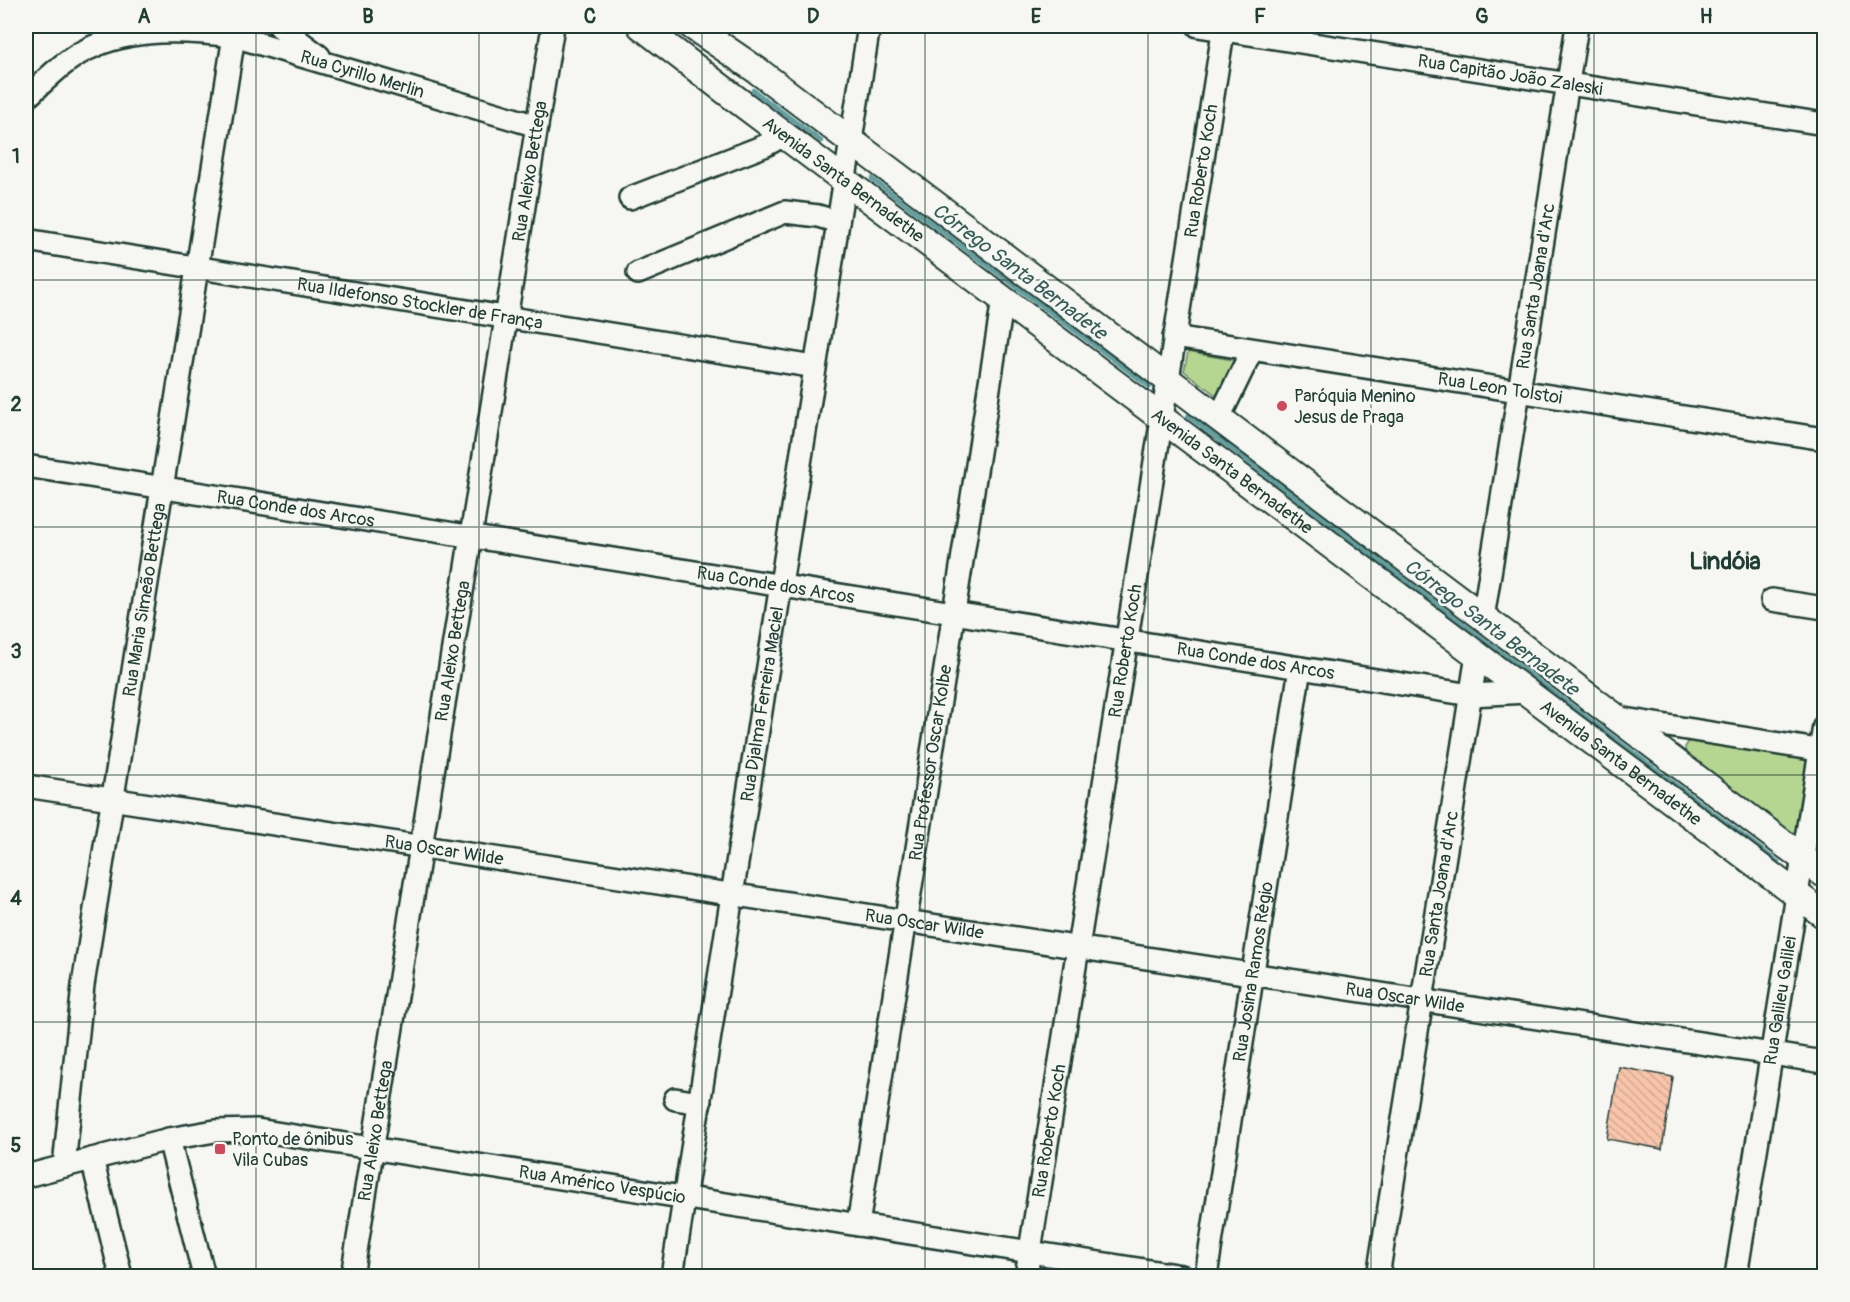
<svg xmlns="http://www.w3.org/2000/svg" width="1850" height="1302" font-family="Pangolin,sans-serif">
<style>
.park{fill:#b4d690;stroke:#6a8a62;stroke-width:1.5}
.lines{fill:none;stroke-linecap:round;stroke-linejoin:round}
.stream{stroke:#629f9f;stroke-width:4.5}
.building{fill:url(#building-back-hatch);stroke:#1f3d34;stroke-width:1.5}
.minor-casing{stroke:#1f3d34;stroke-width:26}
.major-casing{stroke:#1f3d34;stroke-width:30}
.minor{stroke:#f6f6f2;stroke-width:21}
.major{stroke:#f6f6f2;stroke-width:26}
.grid{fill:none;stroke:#1f3d34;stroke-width:1.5;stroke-opacity:0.55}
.poi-dot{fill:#d1495b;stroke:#f6f6f2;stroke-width:2}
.labels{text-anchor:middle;stroke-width:5;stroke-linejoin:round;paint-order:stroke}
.street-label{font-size:18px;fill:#1f3d34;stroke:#f6f6f2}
.poi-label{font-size:18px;fill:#1f3d34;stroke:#f6f6f2;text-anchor:start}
.water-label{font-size:20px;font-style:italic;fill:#355e58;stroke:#f6f6f2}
.district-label{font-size:24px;font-weight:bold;fill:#1f3d34;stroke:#f6f6f2}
.neatline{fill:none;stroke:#1f3d34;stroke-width:2}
.grid-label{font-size:20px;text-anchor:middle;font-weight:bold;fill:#1f3d34}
</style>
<defs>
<pattern id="building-back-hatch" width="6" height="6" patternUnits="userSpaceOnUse" patternTransform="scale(1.5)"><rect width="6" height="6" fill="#f8c4aa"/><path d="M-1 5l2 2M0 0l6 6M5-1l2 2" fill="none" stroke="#d4a993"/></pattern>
</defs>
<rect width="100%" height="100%" fill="#f6f6f2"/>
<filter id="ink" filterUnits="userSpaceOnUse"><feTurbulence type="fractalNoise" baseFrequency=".0167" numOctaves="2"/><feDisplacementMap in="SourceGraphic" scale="12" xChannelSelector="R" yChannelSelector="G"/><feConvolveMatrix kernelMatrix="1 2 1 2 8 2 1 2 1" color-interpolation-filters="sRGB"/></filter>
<g filter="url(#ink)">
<g class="park">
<path d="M1188,352l50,9 -18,37 -36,-27z"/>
<path d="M1696,739l111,18 -12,80 -109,-82 -1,-8 4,-6z"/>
</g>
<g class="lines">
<g class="stream">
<path d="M753,90l68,51"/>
<path d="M872,179l278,208"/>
<path d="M1188,416l590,446"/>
</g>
</g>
<path class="building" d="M1619,1067l54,10 -11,72 -55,-10z"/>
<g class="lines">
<defs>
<g id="minor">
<path d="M279,26l40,30"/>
<path id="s1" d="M1198,26l626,98"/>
<path id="s2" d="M26,98c19,-17 38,-38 62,-49 45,-22 97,-19 146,-13l303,90"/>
<path d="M630,198l134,-52 20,-11"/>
<path id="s3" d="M26,240l789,127"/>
<path d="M638,273l147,-61 33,4 20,6"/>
<path id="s4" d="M1174,337l650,102"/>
<path d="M1219,418l33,-68"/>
<path id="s5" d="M26,466l1445,229 56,-3"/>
<path d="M1772,600l52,8"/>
<path id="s6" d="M1483,618l94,-592"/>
<path d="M1618,718l206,33"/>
<path id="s7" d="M26,786l1798,276"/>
<path d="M675,1099l25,4"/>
<path d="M169,1139l35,137"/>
<path d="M92,1159l29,117"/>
<path id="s8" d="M64,1166l19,-181 151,-949"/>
<path id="s9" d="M26,1176l143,-37 46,-8 42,-1 925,146"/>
<path id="s10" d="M858,1225l145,-926"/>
<path id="s11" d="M352,1276l201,-1250"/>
<path id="s12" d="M672,1276l197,-1250"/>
<path id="s13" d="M1026,1276l198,-1250"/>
<path id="s14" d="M1206,1276l94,-608"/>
<path id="s15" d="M1378,1276l99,-621"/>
<path id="s16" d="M1736,1276l88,-550"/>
</g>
<g id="major">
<path id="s17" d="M641,26l95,73 1088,816"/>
<path d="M692,26l66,45 1066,803"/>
</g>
</defs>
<use href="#minor" class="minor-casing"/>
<use href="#major" class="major-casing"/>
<use href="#minor" class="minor"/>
<use href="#major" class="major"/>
</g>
</g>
<path class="grid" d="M256,26v1250M479,26v1250M702,26v1250M925,26v1250M1148,26v1250M1371,26v1250M1594,26v1250M26,280h1798M26,527h1798M26,775h1798M26,1022h1798"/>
<g class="poi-dot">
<circle cx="1282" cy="406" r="6"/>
<rect x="214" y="1143" width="12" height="12" rx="3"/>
</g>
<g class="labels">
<g class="street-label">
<text dy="6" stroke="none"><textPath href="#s2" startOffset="362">Rua Cyrillo Merlin</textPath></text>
<text dy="6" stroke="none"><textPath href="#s1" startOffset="316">Rua Capitão João Zaleski</textPath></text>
<text dy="6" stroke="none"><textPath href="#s11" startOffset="1119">Rua Aleixo Bettega</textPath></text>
<text dy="6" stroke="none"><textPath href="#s13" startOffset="1119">Rua Roberto Koch</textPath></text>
<text dy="6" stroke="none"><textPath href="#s17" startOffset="254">Avenida Santa Bernadethe</textPath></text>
<text dy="6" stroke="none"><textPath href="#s6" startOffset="336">Rua Santa Joana d'Arc</textPath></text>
<text dy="6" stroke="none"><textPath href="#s3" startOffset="399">Rua Ildefonso Stockler de França</textPath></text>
<text dy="6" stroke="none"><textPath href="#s4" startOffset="330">Rua Leon Tolstoi</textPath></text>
<text dy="6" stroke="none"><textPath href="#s17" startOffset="740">Avenida Santa Bernadethe</textPath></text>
<text dy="6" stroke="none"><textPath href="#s5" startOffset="273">Rua Conde dos Arcos</textPath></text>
<text dy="6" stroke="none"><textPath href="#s5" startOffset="759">Rua Conde dos Arcos</textPath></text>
<text dy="6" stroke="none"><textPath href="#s8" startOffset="572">Rua Maria Simeão Bettega</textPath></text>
<text dy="6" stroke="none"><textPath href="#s11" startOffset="633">Rua Aleixo Bettega</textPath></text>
<text dy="6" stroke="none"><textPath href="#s13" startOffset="633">Rua Roberto Koch</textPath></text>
<text dy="6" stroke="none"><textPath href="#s5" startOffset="1245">Rua Conde dos Arcos</textPath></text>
<text dy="6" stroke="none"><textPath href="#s12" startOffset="579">Rua Djalma Ferreira Maciel</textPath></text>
<text dy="6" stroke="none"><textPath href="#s10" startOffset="468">Rua Professor Oscar Kolbe</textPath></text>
<text dy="6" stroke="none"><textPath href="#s17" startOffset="1226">Avenida Santa Bernadethe</textPath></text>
<text dy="6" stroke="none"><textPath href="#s7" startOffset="423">Rua Oscar Wilde</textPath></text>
<text dy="6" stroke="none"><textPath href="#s15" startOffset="387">Rua Santa Joana d'Arc</textPath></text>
<text dy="6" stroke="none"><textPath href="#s7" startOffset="909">Rua Oscar Wilde</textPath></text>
<text dy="6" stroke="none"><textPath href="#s14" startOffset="308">Rua Josina Ramos Régio</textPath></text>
<text dy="6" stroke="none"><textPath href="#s7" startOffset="1395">Rua Oscar Wilde</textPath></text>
<text dy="6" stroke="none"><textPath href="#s16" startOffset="279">Rua Galileu Galilei</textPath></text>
<text dy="6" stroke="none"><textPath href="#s11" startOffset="147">Rua Aleixo Bettega</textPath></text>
<text dy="6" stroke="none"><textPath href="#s13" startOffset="147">Rua Roberto Koch</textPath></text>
<text dy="6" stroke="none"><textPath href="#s9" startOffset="586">Rua Américo Vespúcio</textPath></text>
</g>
<g class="poi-label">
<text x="1294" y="402">Paróquia Menino<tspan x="1294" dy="21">Jesus de Praga</tspan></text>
<text x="232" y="1145">Ponto de ônibus<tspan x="232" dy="21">Vila Cubas</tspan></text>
</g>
<g class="water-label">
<text transform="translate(1020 271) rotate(37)" y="7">Córrego Santa Bernadete</text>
<text transform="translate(1492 627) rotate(37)" y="7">Córrego Santa Bernadete</text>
</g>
<g class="district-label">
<text x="1725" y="569">Lindóia</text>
</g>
</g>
<rect width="1850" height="1302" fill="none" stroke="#f6f6f2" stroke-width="66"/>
<rect x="33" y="33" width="1784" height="1236" class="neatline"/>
<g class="grid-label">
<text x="144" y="23">A</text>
<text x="368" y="23">B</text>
<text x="590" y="23">C</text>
<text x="813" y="23">D</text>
<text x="1036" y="23">E</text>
<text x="1260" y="23">F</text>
<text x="1482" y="23">G</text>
<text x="1706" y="23">H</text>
<text x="16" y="163">1</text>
<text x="16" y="411">2</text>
<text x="16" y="658">3</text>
<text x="16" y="905">4</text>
<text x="16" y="1152">5</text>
</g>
</svg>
